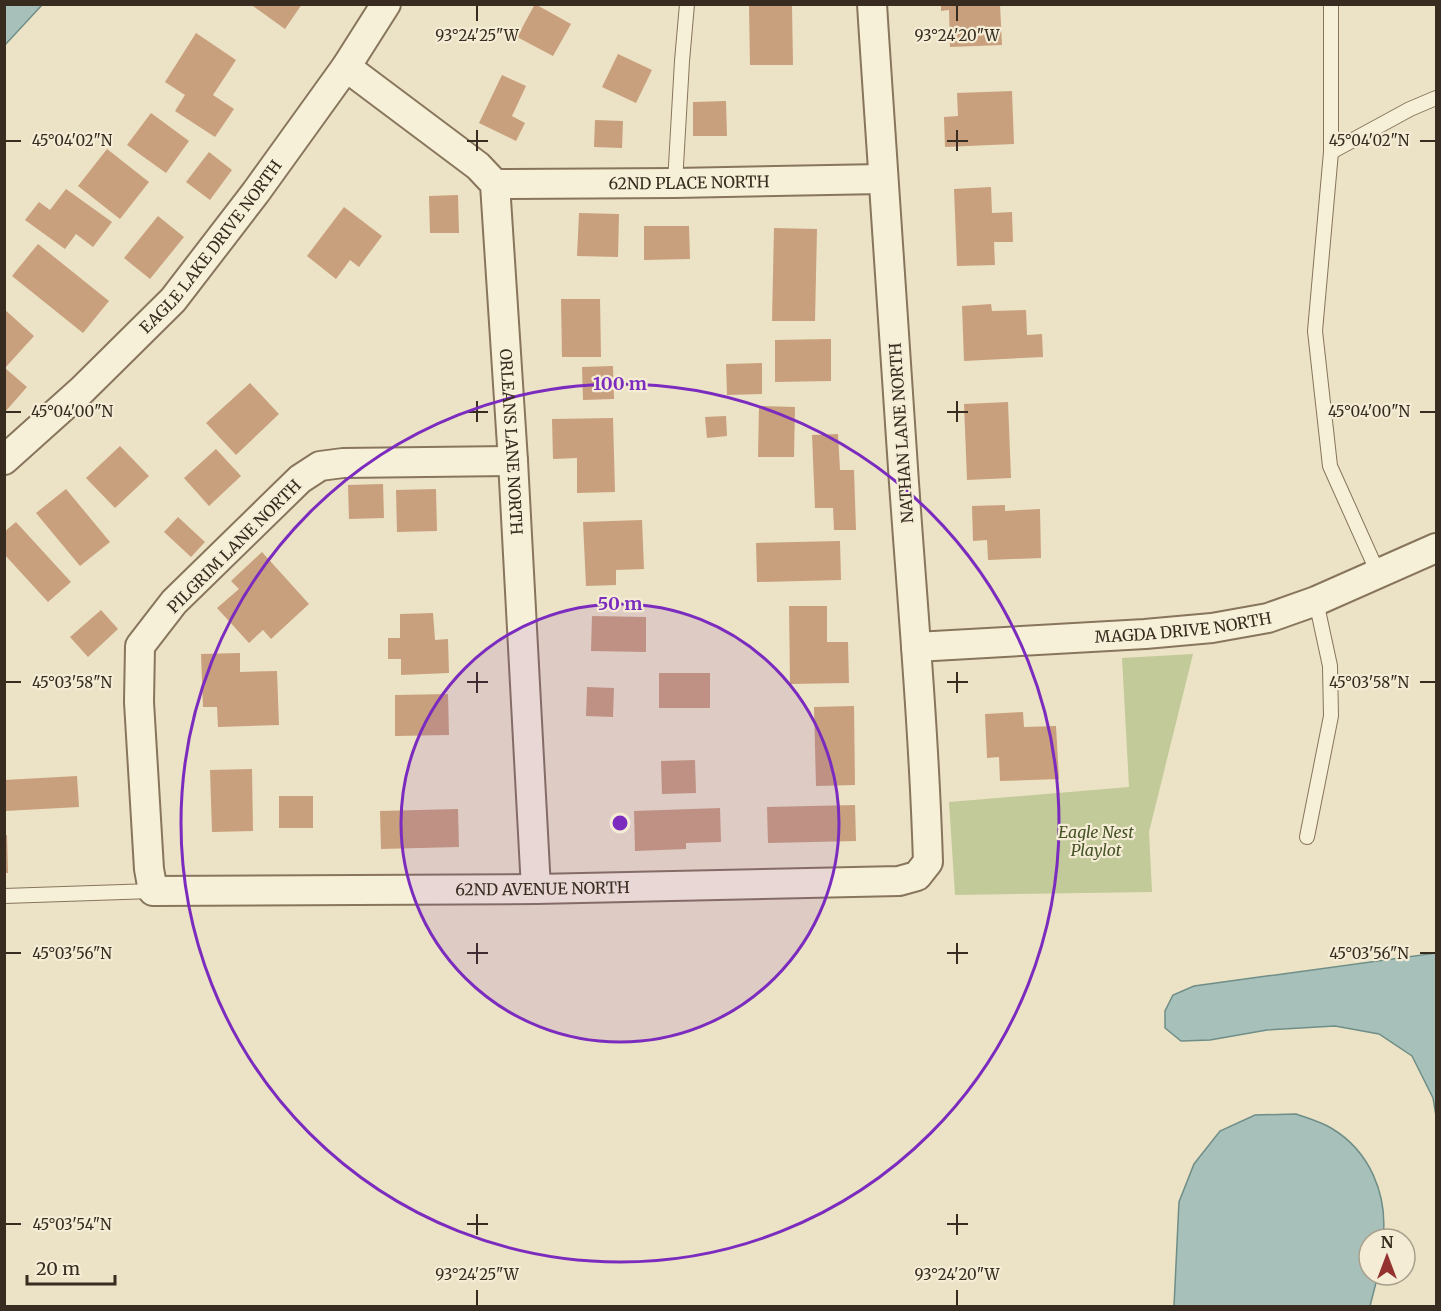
<svg xmlns="http://www.w3.org/2000/svg" width="1441" height="1311" font-family="Merriweather,serif">
<style>
.green{fill:#c2ca99}
.water{fill:#a7c0ba;stroke:#6e8e87;stroke-width:1.5}
.building{fill:#c9a07d}
.lines{fill:none;stroke-linecap:round;stroke-linejoin:round}
.service-casing{stroke:#87755c;stroke-width:16}
.minor-casing{stroke:#87755c;stroke-width:32}
.service{stroke:#f7f0d8;stroke-width:14}
.minor{stroke:#f7f0d8;stroke-width:28}
.ticks{fill:none;stroke:#372c1f;stroke-width:2}
.ring{fill:none;stroke:#7b2cbf;stroke-width:3}
.labels{text-anchor:middle;stroke-width:4.5;stroke-linejoin:round;paint-order:stroke}
.street-label{font-size:16px;fill:#372c1f;stroke:#f4ecd5}
.park-label{font-size:16px;font-style:italic;fill:#465327;stroke:#f4ecd5}
.ticks-label{font-size:15px;text-anchor:middle;fill:#372c1f;stroke:#f4ecd5;stroke-width:4.5;stroke-linejoin:round;paint-order:stroke}
.centre{fill:#7b2cbf;stroke:#f4ecd5;stroke-width:3}
.ring-label{font-size:18px;text-anchor:middle;font-weight:bold;fill:#7b2cbf;stroke:#f4ecd5;stroke-width:4.5;stroke-linejoin:round;paint-order:stroke}
</style>
<rect width="100%" height="100%" fill="#ece2c5"/>
<path class="green" d="M1193,654l-44,178 3,60 -197,3 -6,-93 180,-15 -7,-129z"/>
<g class="water">
<path d="M5,4l37,1 -37,40 -1,-40z"/>
<path d="M1436,953v163l-3,-18 -21,-42 -33,-22 -44,-8 -68,4 -57,10 -29,1 -16,-13v-17l8,-16 21,-9z"/>
<path d="M1296,1114c11,4 25,8 35,14 39,23 57,67 52,111h-14v36h9l-8,31h-196l5,-104 15,-38 26,-33 35,-16z"/>
</g>
<g class="building">
<path d="M250,4h52l-17,25z"/>
<path d="M535,4l36,20 -18,32 -36,-19z"/>
<path d="M941,4h59l2,41 -52,2 -1,-37 -8,1z"/>
<path d="M792,5l1,60h-43l-1,-59z"/>
<path d="M196,33l40,27 -23,35 21,14 -19,28 -40,-26 10,-16 -20,-13z"/>
<path d="M618,54l34,16 -16,33 -34,-16z"/>
<path d="M502,75l24,11 -14,30 13,7 -9,18 -37,-18z"/>
<path d="M1012,91l2,53 -69,3 -1,-30 14,-1 -1,-23z"/>
<path d="M726,101l1,35h-34v-34z"/>
<path d="M151,113l38,28 -23,32 -39,-28z"/>
<path d="M595,120l28,1 -1,27 -28,-1z"/>
<path d="M107,149l42,33 -29,37 -42,-33z"/>
<path d="M209,152l23,18 -22,30 -24,-18z"/>
<path d="M991,187l1,26 20,-1 1,30h-19l1,23 -38,1 -3,-77z"/>
<path d="M66,189l46,33 -19,25 -17,-13 -11,15 -40,-29 14,-18 11,8z"/>
<path d="M458,195l1,38h-29l-1,-37z"/>
<path d="M344,207l38,29 -23,31 -9,-7 -14,19 -29,-23z"/>
<path d="M579,213l40,1 -1,43 -41,-1z"/>
<path d="M158,216l26,21 -34,42 -26,-21z"/>
<path d="M644,226h45l1,33 -46,1z"/>
<path d="M774,228l43,1 -2,92h-43z"/>
<path d="M38,244l71,57 -26,32 -71,-57z"/>
<path d="M561,299h39l1,58h-39z"/>
<path d="M991,304l1,7 34,-1 1,25 15,-1 1,23 -79,4 -2,-55z"/>
<path d="M4,309l30,27 -29,32 22,19 -22,25z"/>
<path d="M831,339v42l-56,1v-42z"/>
<path d="M762,363v31l-35,1 -1,-31z"/>
<path d="M613,366l1,33 -31,1 -1,-33z"/>
<path d="M250,383l29,31 -43,41 -30,-32z"/>
<path d="M1008,402l3,76 -44,2 -3,-76z"/>
<path d="M759,406l36,1 -1,50h-36z"/>
<path d="M726,416l1,20 -20,2 -2,-21z"/>
<path d="M613,418l2,74 -38,1v-35l-24,1 -1,-40z"/>
<path d="M838,434l2,36h14l2,60h-22l-1,-22h-18l-3,-73z"/>
<path d="M120,446l29,30 -34,32 -29,-30z"/>
<path d="M216,449l25,27 -32,30 -25,-28z"/>
<path d="M383,484l1,34 -35,1 -1,-34z"/>
<path d="M66,489l44,53 -30,24 -44,-53z"/>
<path d="M436,489l1,42 -40,1 -1,-42z"/>
<path d="M1005,505v6l35,-2 1,49 -53,2 -1,-20 -14,1 -1,-35z"/>
<path d="M178,517l27,25 -14,15 -27,-25z"/>
<path d="M642,520l2,49 -28,1v15l-30,1 -3,-64z"/>
<path d="M16,522l55,60 -23,20 -44,-48v-22z"/>
<path d="M840,541l1,39 -84,2 -1,-39z"/>
<path d="M262,552l47,52 -38,35 -8,-9 -14,13 -32,-35 22,-19 -8,-8z"/>
<path d="M789,606h38v36h21l1,41 -59,1z"/>
<path d="M101,610l17,19 -30,28 -18,-20z"/>
<path d="M433,613l2,27 13,-1 1,34 -48,2v-16h-13v-21h12v-24z"/>
<path d="M592,616l54,1v35l-55,-1z"/>
<path d="M240,653v19l37,-1 2,54 -61,2 -1,-20h-14l-2,-53z"/>
<rect x="659" y="673" width="51" height="35"/>
<path d="M587,687l27,1 -1,29 -27,-1z"/>
<path d="M448,694l1,41 -54,1v-41z"/>
<path d="M854,706l1,79 -39,1 -2,-79z"/>
<path d="M1023,712l1,15 32,-1 3,53 -59,2 -1,-24 -12,1 -2,-44z"/>
<path d="M695,760l1,33 -34,1 -1,-33z"/>
<path d="M252,769l1,62 -41,1 -2,-62z"/>
<path d="M77,776l2,31 -74,4 -1,-31z"/>
<rect x="279" y="796" width="34" height="32"/>
<path d="M855,805l1,36 -88,2 -1,-36z"/>
<path d="M720,808l1,34 -35,1v6l-51,2 -1,-40z"/>
<path d="M458,809l1,38 -78,2 -1,-38z"/>
<path d="M4,835h3l1,38h-4z"/>
</g>
<g class="lines">
<defs>
<g id="service">
<path d="M1331,4v148l-16,179 15,135 48,107"/>
<path d="M1331,152l79,-43 26,-11"/>
<path d="M675,183l7,-122 5,-57"/>
<path d="M1307,837l24,-121 -1,-50 -14,-65"/>
<path d="M4,896l149,-5"/>
</g>
<g id="minor">
<path id="s1" d="M346,67l132,99 17,18 18,277 23,428"/>
<path id="s2" d="M495,184l180,-1 207,-4"/>
<path id="s3" d="M4,460l78,-70 91,-90 83,-108 90,-125 40,-63"/>
<path id="s4" d="M513,461l-170,2 -23,3 -20,13 -126,123 -34,44 -1,56 10,167 4,22 383,-2 363,-8 18,-5 11,-14c-4,-126 -15,-253 -24,-379 -11,-159 -22,-319 -32,-479"/>
<path id="s5" d="M916,647l229,-13 67,-6 56,-10 48,-17 120,-53"/>
</g>
</defs>
<use href="#service" class="service-casing"/>
<use href="#minor" class="minor-casing"/>
<use href="#service" class="service"/>
<use href="#minor" class="minor"/>
</g>
<path class="ticks" d="M477,6v15M957,6v15M477,130v21M957,130v21M6,141h15M467,141h21M947,141h21M1420,141h15M477,401v21M957,401v21M6,412h15M467,412h21M947,412h21M1420,412h15M477,672v21M957,672v21M6,682h15M467,682h21M947,682h21M1420,682h15M477,943v21M957,943v21M6,953h15M467,953h21M947,953h21M1420,953h15M477,1214v21M957,1214v21M6,1224h15M467,1224h21M947,1224h21M477,1290v15M957,1290v15"/>
<circle cx="620" cy="823" r="219" fill="#7b2cbf" fill-opacity=".12"/>
<g class="ring">
<circle cx="620" cy="823" r="219"/>
<circle cx="620" cy="823" r="439"/>
</g>
<g class="labels">
<g class="street-label">
<text dy="6" stroke="none"><textPath href="#s2" startOffset="194">62ND PLACE NORTH</textPath></text>
<text dy="6" stroke="none"><textPath href="#s3" startOffset="298">EAGLE LAKE DRIVE NORTH</textPath></text>
<text transform="translate(901 433) rotate(-94)" y="6">NATHAN LANE NORTH</text>
<text dy="6" stroke="none"><textPath href="#s1" startOffset="448">ORLEANS LANE NORTH</textPath></text>
<text transform="translate(234 546) rotate(-45)" y="6">PILGRIM LANE NORTH</text>
<text dy="6" stroke="none"><textPath href="#s5" startOffset="268">MAGDA DRIVE NORTH</textPath></text>
<text dy="6" stroke="none"><textPath href="#s4" startOffset="1084">62ND AVENUE NORTH</textPath></text>
</g>
<g class="park-label">
<text x="1096" y="838">Eagle Nest<tspan x="1096" dy="18">Playlot</tspan></text>
</g>
</g>
<g class="ticks-label">
<text x="477" y="41">93°24'25"W</text>
<text x="957" y="41">93°24'20"W</text>
<text x="72" y="146">45°04'02"N</text>
<text x="1369" y="146">45°04'02"N</text>
<text x="72" y="417">45°04'00"N</text>
<text x="1369" y="417">45°04'00"N</text>
<text x="72" y="688">45°03'58"N</text>
<text x="1369" y="688">45°03'58"N</text>
<text x="72" y="959">45°03'56"N</text>
<text x="1369" y="959">45°03'56"N</text>
<text x="72" y="1230">45°03'54"N</text>
<text x="477" y="1280">93°24'25"W</text>
<text x="957" y="1280">93°24'20"W</text>
</g>
<circle cx="620" cy="823" r="9" class="centre"/>
<g class="ring-label">
<text x="620" y="390">100 m</text>
<text x="620" y="610">50 m</text>
</g>
<rect width="1441" height="1311" fill="none" stroke="#372c1f" stroke-width="12"/>
<g transform="translate(1387 1257)"><circle r="28" fill="#f4ecd5" stroke="#a89f8c" stroke-width="1.5"/>
<path d="M0-4.5L10 22L0 15L-10 22Z" fill="#93322e"/>
<text y="-9" font-size="16" font-weight="bold" text-anchor="middle" fill="#372c1f">N</text>
</g>
<path d="M27 1275v9h88v-9" fill="none" stroke="#372c1f" stroke-width="3"/>
<text x="36" y="1275" font-size="18" fill="#372c1f" stroke="#f4ecd5" stroke-width="4.5" paint-order="stroke">20 m</text>
</svg>
